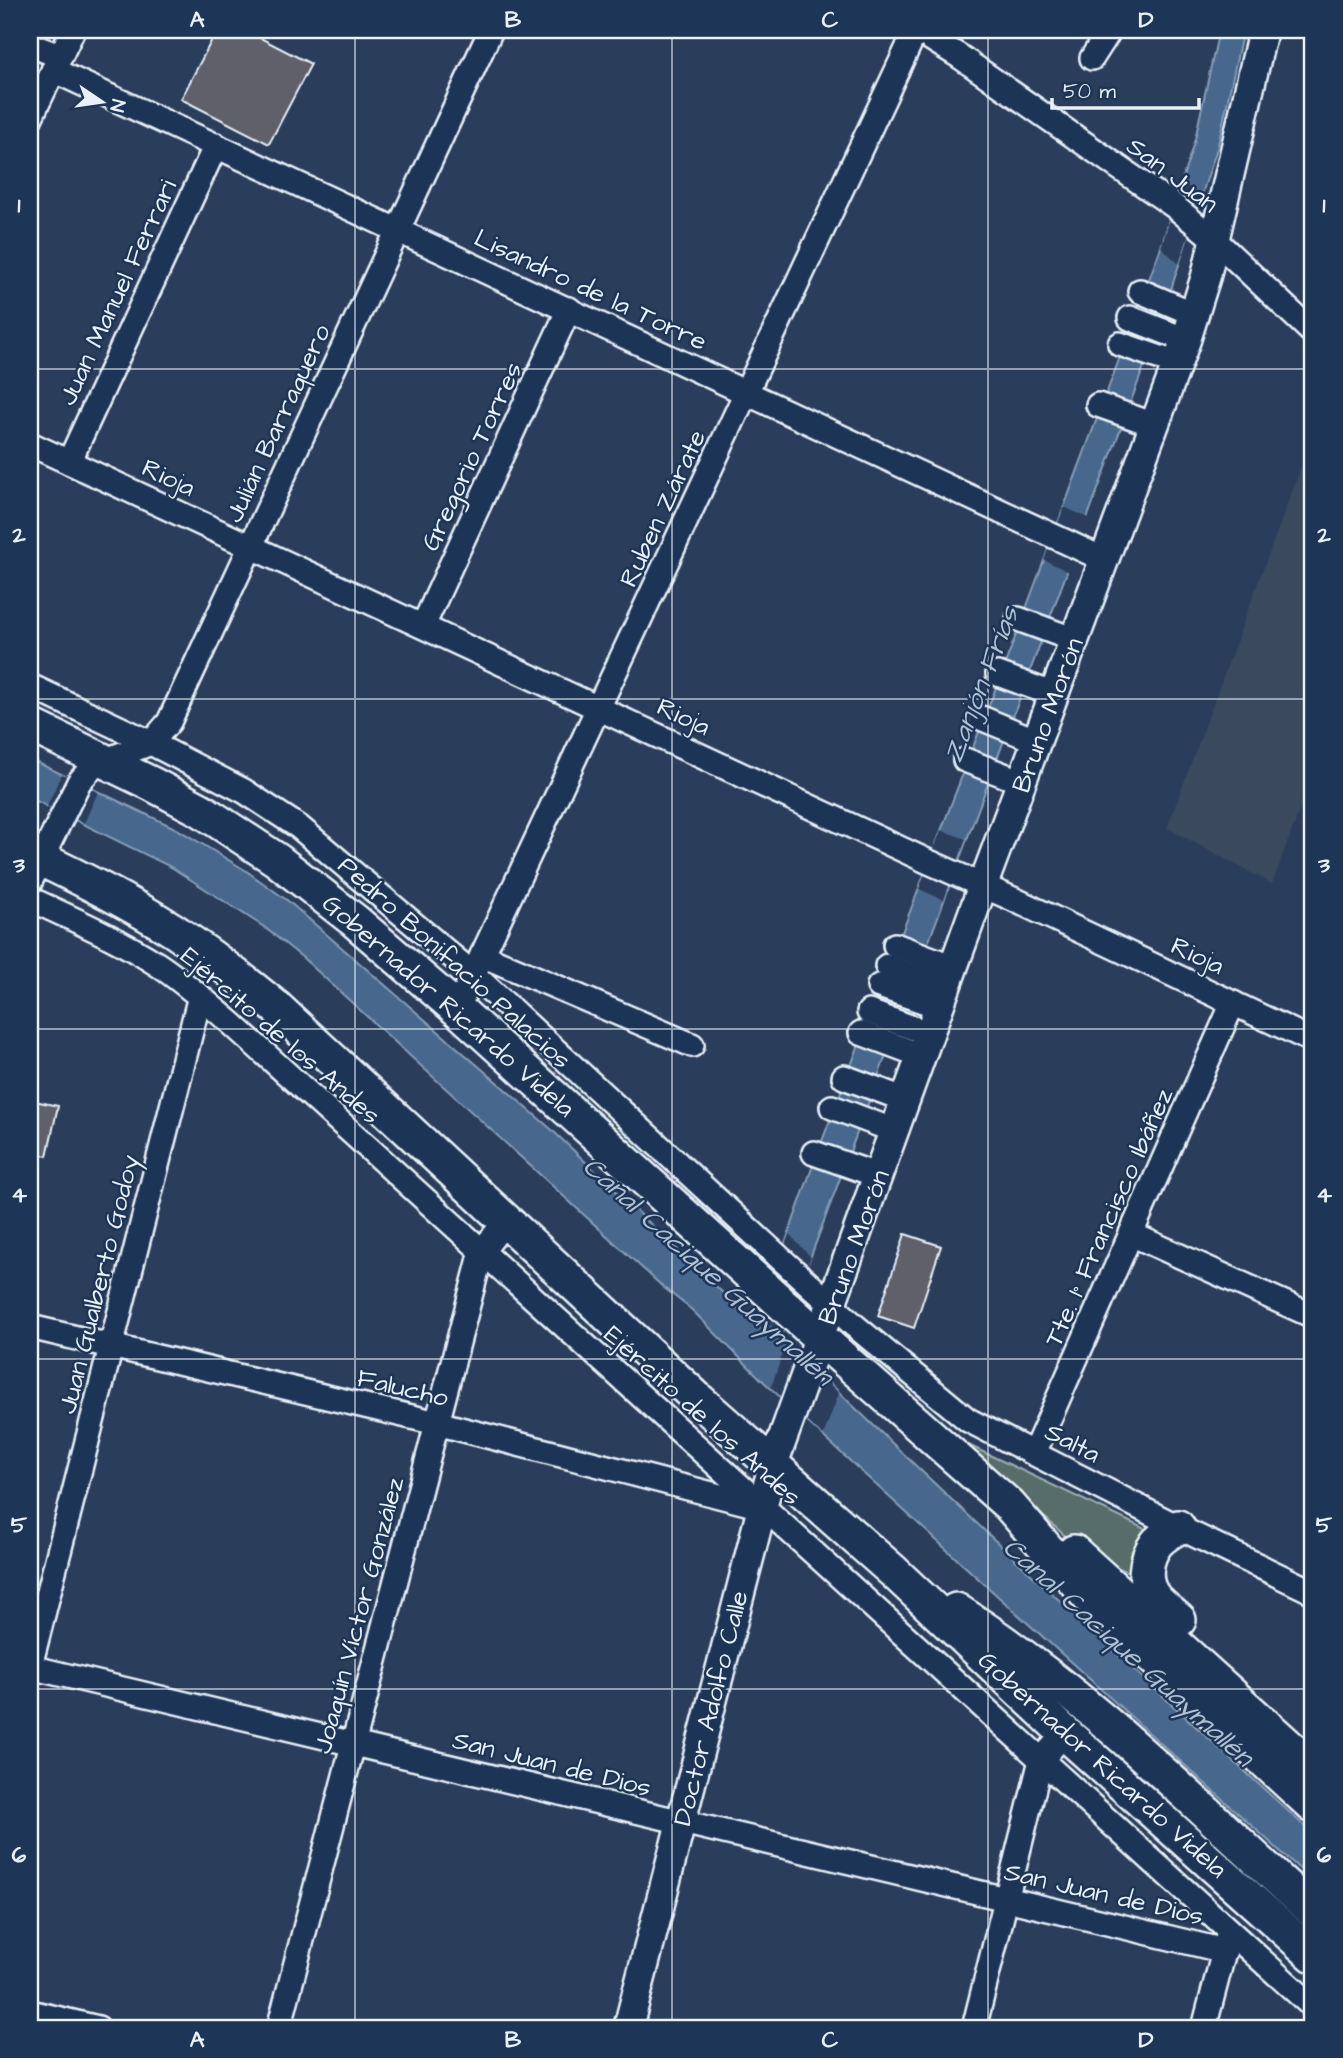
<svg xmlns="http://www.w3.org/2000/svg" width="1343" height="2058" font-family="'Architects Daughter',sans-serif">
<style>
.built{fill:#3a485f}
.green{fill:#576d69;stroke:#a0afb0;stroke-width:2}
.water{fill:#46678c;stroke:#879eb7;stroke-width:2}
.pier{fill:#2a3e5b}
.building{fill:#5f6069;stroke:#e8f1f8;stroke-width:2}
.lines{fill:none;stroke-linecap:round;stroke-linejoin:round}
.minor-casing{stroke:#e8f1f8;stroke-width:28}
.major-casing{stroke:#e8f1f8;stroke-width:33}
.highway-casing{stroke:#e8f1f8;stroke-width:38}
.minor{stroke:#1d3557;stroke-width:23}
.major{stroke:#1d3557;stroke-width:28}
.highway{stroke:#1d3557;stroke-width:33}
.grid{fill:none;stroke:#e8f1f8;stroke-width:2;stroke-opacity:0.55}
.labels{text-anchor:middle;stroke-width:5;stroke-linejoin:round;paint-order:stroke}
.street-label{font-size:26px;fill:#e8f1f8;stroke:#1d3557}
.water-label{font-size:28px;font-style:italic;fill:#afc1d2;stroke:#1d3557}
.neatline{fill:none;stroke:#e8f1f8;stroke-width:2.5}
.grid-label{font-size:23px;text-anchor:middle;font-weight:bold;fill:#e8f1f8}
</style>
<rect width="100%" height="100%" fill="#2a3e5b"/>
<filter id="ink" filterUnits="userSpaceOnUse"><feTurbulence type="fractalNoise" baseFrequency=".0143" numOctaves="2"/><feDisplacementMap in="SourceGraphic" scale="14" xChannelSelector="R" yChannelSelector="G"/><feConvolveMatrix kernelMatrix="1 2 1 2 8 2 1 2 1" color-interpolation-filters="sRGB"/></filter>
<g filter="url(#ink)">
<path class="built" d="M1313,435v339l-41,110 -105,-56z"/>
<path class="green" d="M962,1442l185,88 -18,42 -43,-17z"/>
<path class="water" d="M1219,30h24l-25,115 -60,184 -377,1007c174,170 353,334 532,498v47l-342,-309 -206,-189 -73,-73 -29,-23 -360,-329 -39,-31 -93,-60 -141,-69v-39l147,70 68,41 43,31 263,228 195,186 7,4 7,-5 57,-160 201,-524 143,-383 34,-108z"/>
<g class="pier">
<path d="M1182,181l19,18 -22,65 -18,-17z"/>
<path d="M1064,507l25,11 -20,54 -25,-12z"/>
<path d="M62,774l36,18 -14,31 -37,-17z"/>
<path d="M941,830l25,9 -22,61 -25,-11z"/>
<path d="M789,1234l22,23 -30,79 -21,-22z"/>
<path d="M787,1342l52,51 -16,43 -52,-49z"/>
</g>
<g class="building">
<path d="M217,30h28l66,34 -42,80 -88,-45z"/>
<path d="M30,1100l28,6 -11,50 -17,-4z"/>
<path d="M905,1234l36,12 -27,82 -36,-12z"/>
</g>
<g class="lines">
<defs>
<g id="minor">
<path d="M917,30l42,26 215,150 41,34 98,93"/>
<path d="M30,45l30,11"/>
<path d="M1092,58l18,-28"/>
<path d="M53,70l1052,490"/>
<path d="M30,119l43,-89"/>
<path d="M1140,291l54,23"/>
<path d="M1130,318l56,22"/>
<path d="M1120,344l58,20"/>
<path d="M1098,405l57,20"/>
<path d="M30,444l899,418 84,37 300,142"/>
<path d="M69,462l147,-317"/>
<path d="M1018,619l57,21"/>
<path d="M423,626l146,-317"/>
<path d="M998,674l57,21"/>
<path d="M30,686l121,57 93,48 55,36 174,147 307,284 75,68 113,94 210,107 135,65"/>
<path d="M981,718l56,23"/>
<path d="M965,760l57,22"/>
<path d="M30,882l49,-100c8,-9 18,-22 30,-23l42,-16 18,-21 322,-692"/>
<path d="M30,899c43,20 87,39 127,65 26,17 49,38 73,58l1083,985"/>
<path d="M895,945l59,22"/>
<path d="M482,955l210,90"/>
<path d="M887,966l60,22"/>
<path d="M879,986l61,21"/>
<path d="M457,1009l459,-979"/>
<path d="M869,1012l61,22"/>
<path d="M861,1033l61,23"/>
<path d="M844,1077l62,23"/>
<path d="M832,1107l63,24"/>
<path d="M814,1153l65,23"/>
<path d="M1131,1234l182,82"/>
<path d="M30,1327l407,96 321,83"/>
<path d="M1034,1453l199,-450"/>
<path d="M30,1666l170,-670"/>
<path d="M30,1667l1195,284"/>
<path d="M30,2012l68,16"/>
<path d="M279,2028l203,-777 23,-29"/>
<path d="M974,2028l67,-268 24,-27"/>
<path d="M1204,2028l24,-92"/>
</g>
<path id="major" d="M628,2028l145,-563 210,-580 203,-545 20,-64 57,-246"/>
<g id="highway">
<path d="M30,725l122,59 49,26 76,50 78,61 102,88 363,329 189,167 84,97 220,204"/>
<path d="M30,854c49,23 97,47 143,76 36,24 70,50 104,78l424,394 193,170 171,161 248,222"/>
<path d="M1178,1527c-7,5 -17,10 -22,17 -11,15 -14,38 -2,53 7,9 17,16 25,23"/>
<path d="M1074,1552l239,216"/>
<path d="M956,1610c131,83 242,197 357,301"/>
</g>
</defs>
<use href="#minor" class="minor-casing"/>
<use href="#major" class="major-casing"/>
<use href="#highway" class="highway-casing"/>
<use href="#minor" class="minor"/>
<use href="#major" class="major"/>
<use href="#highway" class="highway"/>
</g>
</g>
<path class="grid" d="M355,30v1998M672,30v1998M988,30v1998M30,369h1283M30,699h1283M30,1029h1283M30,1359h1283M30,1689h1283"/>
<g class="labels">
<g class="street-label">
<text transform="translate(1173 174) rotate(37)" y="9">San Juan</text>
<text transform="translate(591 289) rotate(25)" y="9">Lisandro de la Torre</text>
<text transform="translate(117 292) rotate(-65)" y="9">Juan Manuel Ferrari</text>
<text transform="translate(277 423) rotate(-65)" y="9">Julián Barraquero</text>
<text transform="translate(471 456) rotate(-65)" y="9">Gregorio Torres</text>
<text transform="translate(169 477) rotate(25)" y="9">Rioja</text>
<text transform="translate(662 508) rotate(-65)" y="9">Ruben Zárate</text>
<text transform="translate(1047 715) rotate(-70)" y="9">Bruno Morón</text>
<text transform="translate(684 716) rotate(25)" y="9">Rioja</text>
<text transform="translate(1198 955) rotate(25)" y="9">Rioja</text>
<text transform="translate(455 962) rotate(42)" y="9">Pedro Bonifacio Palacios</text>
<text transform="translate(449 1005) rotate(41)" y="9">Gobernador Ricardo Videla</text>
<text transform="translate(281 1035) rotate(41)" y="9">Ejército de los Andes</text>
<text transform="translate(1108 1217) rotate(-66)" y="9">Tte. 1° Francisco Ibáñez</text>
<text transform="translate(853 1247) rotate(-70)" y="9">Bruno Morón</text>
<text transform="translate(98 1284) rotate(-76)" y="9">Juan Gualberto Godoy</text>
<text transform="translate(403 1387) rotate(13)" y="9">Falucho</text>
<text transform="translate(703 1415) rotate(42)" y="9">Ejército de los Andes</text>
<text transform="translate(1073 1442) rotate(27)" y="9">Salta</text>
<text transform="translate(358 1615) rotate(-75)" y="9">Joaquín Víctor González</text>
<text transform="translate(710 1708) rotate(-76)" y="9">Doctor Adolfo Calle</text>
<text transform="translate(552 1763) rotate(14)" y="9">San Juan de Dios</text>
<text transform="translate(1103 1764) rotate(42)" y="9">Gobernador Ricardo Videla</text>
<text transform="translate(1104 1893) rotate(13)" y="9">San Juan de Dios</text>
</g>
<g class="water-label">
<text transform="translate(980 684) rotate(-69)" y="10">Zanjón Frías</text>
<text transform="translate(709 1270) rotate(42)" y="10">Canal Cacique Guaymallén</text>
<text transform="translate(1129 1651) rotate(42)" y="10">Canal Cacique Guaymallén</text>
</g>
</g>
<rect width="1343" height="2058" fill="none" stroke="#1d3557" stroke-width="77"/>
<g transform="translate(102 102) rotate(103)" stroke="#1d3557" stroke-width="5" paint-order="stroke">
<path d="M0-5L12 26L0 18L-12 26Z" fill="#e8f1f8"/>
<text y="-10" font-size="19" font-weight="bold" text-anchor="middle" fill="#e8f1f8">N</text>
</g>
<path d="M1052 98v10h147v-10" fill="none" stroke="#e8f1f8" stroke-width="3.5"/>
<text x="1063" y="98" font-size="21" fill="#e8f1f8" stroke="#1d3557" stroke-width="5" paint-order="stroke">50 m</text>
<rect x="38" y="38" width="1266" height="1982" class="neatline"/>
<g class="grid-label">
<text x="197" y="27">A</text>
<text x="513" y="27">B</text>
<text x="830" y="27">C</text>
<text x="1146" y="27">D</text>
<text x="19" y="212">1</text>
<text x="1324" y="212">1</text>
<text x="19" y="542">2</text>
<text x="1324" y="542">2</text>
<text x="19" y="872">3</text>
<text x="1324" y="872">3</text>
<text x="19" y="1202">4</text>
<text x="1324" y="1202">4</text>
<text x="19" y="1532">5</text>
<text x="1324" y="1532">5</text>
<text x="19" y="1862">6</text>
<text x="1324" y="1862">6</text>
<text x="197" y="2047">A</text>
<text x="513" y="2047">B</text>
<text x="830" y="2047">C</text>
<text x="1146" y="2047">D</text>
</g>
</svg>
